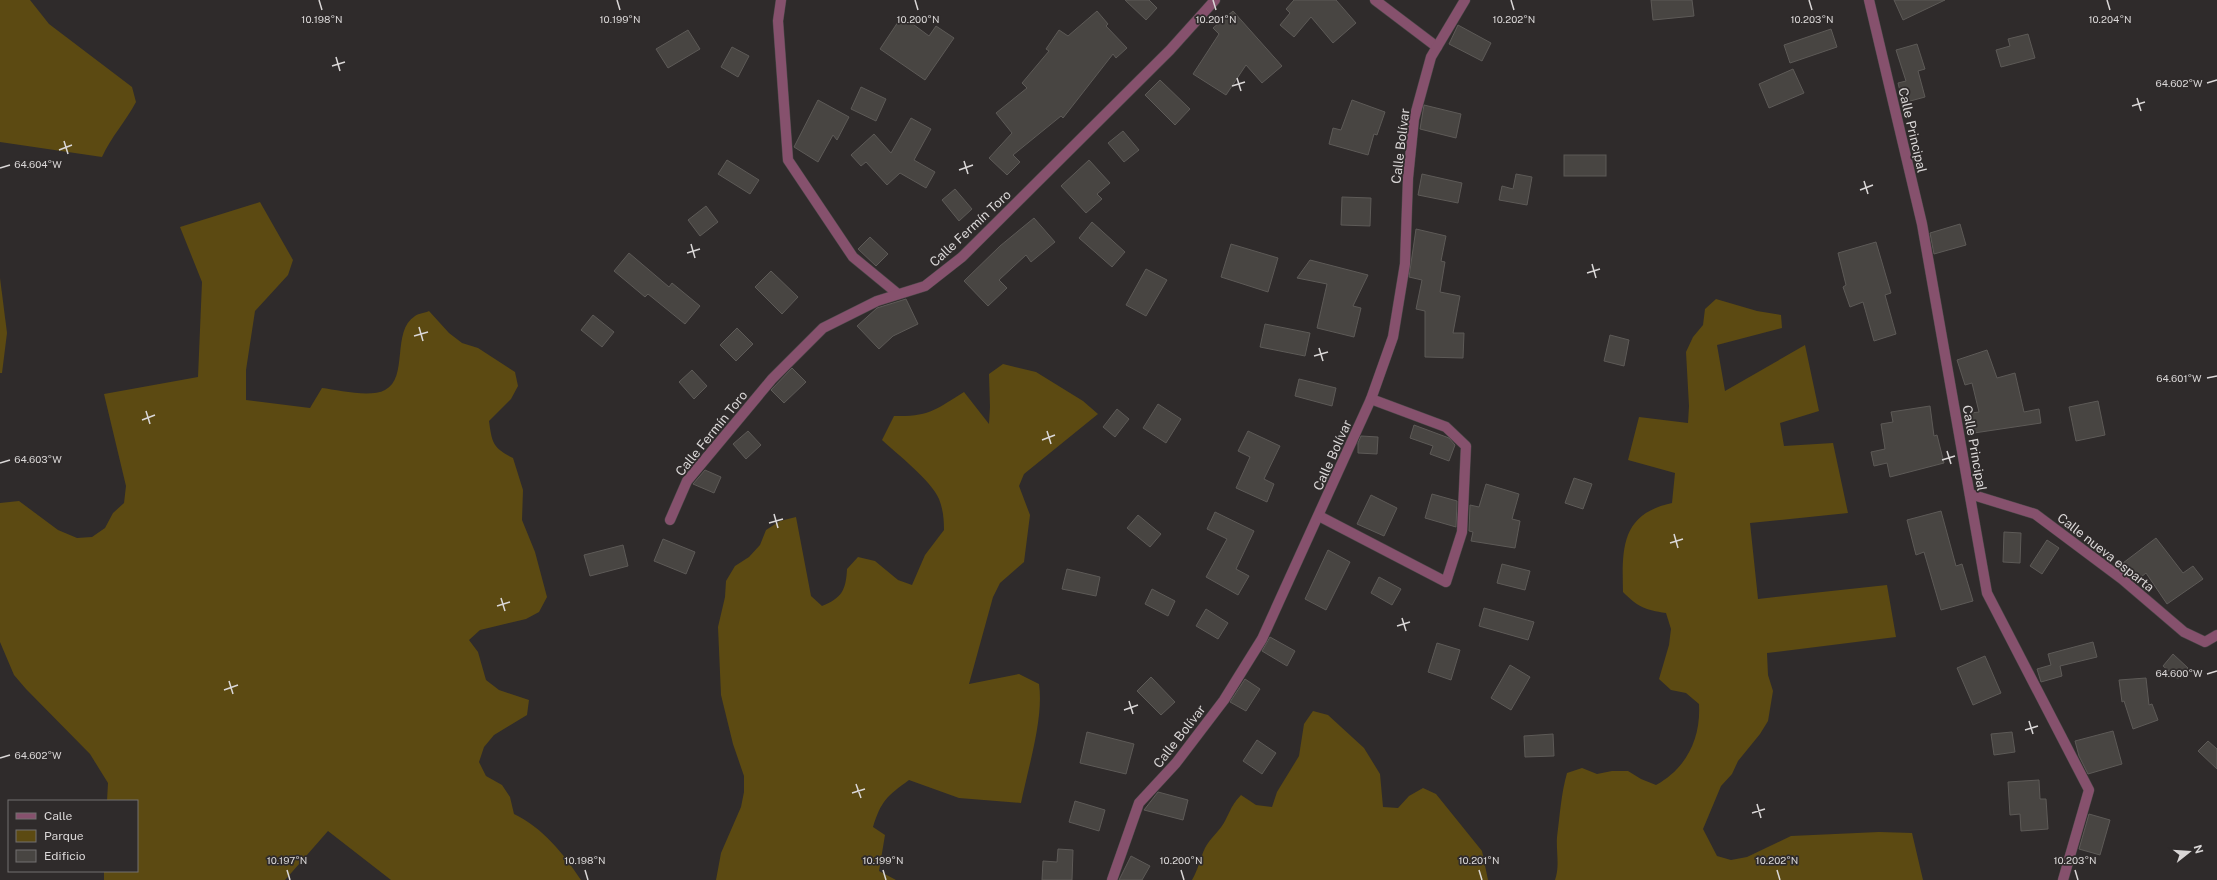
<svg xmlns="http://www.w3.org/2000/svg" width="2217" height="880" font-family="'Public Sans',sans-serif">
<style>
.green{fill:#5c4a12}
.building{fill:#484542;stroke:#5d5a57}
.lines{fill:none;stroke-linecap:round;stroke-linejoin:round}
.minor-casing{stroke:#4a4747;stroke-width:11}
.minor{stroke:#86516d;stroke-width:10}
.ticks{fill:none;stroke:#dad7d7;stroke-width:1.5}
.labels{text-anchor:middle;stroke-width:3.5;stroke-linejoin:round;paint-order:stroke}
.street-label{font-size:13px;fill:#dad7d7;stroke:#2f2b2b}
.ticks-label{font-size:10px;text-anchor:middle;fill:#dad7d7;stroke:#2f2b2b;stroke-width:3.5;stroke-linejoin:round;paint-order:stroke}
</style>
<rect width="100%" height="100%" fill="#2f2b2b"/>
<g class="green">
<path d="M0,0h30l19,24 83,63 4,15c-10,19 -25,35 -34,55l-102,-15z"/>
<path d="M260,202l33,58 -5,15 -33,36 -9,59v30l64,8 12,-20c16,2 48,10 63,2 24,-12 6,-59 30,-74 4,-3 10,-3 14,-5l20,22 13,10 16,5 37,24 3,14 -7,13 -22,22c3,22 4,27 24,37l10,32 -1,30 13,32 12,45 -8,15 -13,7 -46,11 -11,10 9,12 8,28 13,10 30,10 -2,15 -33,20 -10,12 -5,15 7,14 16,9 8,12 4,17c29,14 49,39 67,66h-190l-63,-49 -43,49h-181v-9h33v-70h-30l1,-18 -18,-29 -64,-65 -12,-14 -14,-33v-139l19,-2 39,29 19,8 15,-1 13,-9 8,-15 11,-10 2,-17 -22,-92 94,-17 4,-95 -22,-55z"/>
<path d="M0,278l7,55 -5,40h-2z"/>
<path d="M1716,299l41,12 24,4 1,13 -65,17 8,46 80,-46 14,66 -39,12 4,23 49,-3 15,70 -98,10 8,76 129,-14 9,52 -129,16 1,22 5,16 -5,30 -8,13 -22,27 -6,13 -11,12 -18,43 14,27 14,4 16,-3 44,-21 88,-4 33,1 11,47h-368c5,-14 1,-28 2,-43 3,-22 4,-43 10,-64l15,-5 15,6 15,-3h16l13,8 15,6c31,-17 45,-47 43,-81l-13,-11 -15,-3 -12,-11 10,-34 2,-16 -5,-16c-21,-3 -28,-6 -43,-21 -1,-44 -2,-78 49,-89l3,-30 -47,-13 11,-43 49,6 1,-17 -3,-54 7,-15 10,-12 2,-16z"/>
<path d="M1003,364l33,8 47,29 15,13 -74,60 -5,12 11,29 -6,47 -24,21 -7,14 -24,87 50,-10 20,10c5,34 -11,84 -18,119l-62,-5 -50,-18c-22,16 -28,21 -36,47l12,8 -6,36 17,9h-180l5,-27 20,-46 3,-15v-16l-11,-32 -12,-49 -3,-68 7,-30 1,-16 9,-15 14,-9 11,-12 6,-15 14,-9 16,-4 15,79 11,10c20,-8 24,-16 25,-37l11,-12 17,4 23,19 14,5 13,-30 19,-25c0,-11 -1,-21 -5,-31 -8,-19 -42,-45 -57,-59l12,-24c36,1 42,-7 70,-24l25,32 1,-17 -1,-33z"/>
<path d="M1313,711l15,4 36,33 16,26 3,33 15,1 11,-12 14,-8 13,6 46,57 6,29h-296c6,-10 8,-21 13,-32 5,-10 15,-17 20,-27 7,-13 6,-15 16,-26l15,10 16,2 5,-15 22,-36 5,-32z"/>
</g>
<g class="building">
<path d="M1125,0h24l8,8 -11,12z"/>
<path d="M1294,0h42l20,23 -23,20 -22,-26 -17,20 -14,-12 10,-12 -4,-4z"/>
<path d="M1651,0h41l2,16 -41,4z"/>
<path d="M1894,0h51l-42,20z"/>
<path d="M1097,11l11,13 -2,2 21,22 -11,10 -3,-4 -50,64 -2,-2 -48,39 7,7 -13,13 -18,-17 23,-25 -16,-20 31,-25 -5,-5 27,-32 -3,-2 13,-19 9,6z"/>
<path d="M1233,11l49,55 -20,17 -16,-18 -20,30 -33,-21 26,-40 -6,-6z"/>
<path d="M902,16l27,20 7,-10 18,12 -29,42 -45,-31z"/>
<path d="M1458,25l33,18 -9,18 -33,-17z"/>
<path d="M1831,29l6,18 -47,16 -6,-18z"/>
<path d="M688,30l12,19 -32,19 -12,-19z"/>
<path d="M2028,34l7,24 -34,9 -5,-17 14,-4 -2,-7z"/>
<path d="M1917,44l8,25 -7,2 7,26 -22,6 -5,-20 8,-2 -10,-31z"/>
<path d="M732,47l17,9 -11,21 -17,-10z"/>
<path d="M1793,69l11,24 -35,15 -10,-24z"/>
<path d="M1160,80l30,29 -15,16 -30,-30z"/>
<path d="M861,87l25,12 -10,22 -25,-12z"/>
<path d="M818,100l31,17 -12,23 -4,-5 -15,27 -24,-15z"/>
<path d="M1352,100l33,12 -8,23 -3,-1 -6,21 -39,-11 4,-16 8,2z"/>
<path d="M1424,105l37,9 -5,24 -36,-9z"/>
<path d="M911,118l20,11 -17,31 21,12 -9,16 -26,-15 -13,12 -21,-23 -5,4 -10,-11 23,-21 17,19z"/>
<path d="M1123,131l16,19 -15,12 -16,-19z"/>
<rect x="1564" y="155" width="42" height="21"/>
<path d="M727,160l32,20 -9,14 -32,-20z"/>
<path d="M1089,160l21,23 -13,11 5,5 -16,14 -25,-27z"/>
<path d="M1422,174l40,9 -4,20 -40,-8z"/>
<path d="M1516,174l16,3 -5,28 -28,-5 3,-14 11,3z"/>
<path d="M955,189l17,20 -13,12 -17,-21z"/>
<path d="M1342,197l29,1 -1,28 -29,-1z"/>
<path d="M706,206l12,16 -18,14 -12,-16z"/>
<path d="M1034,218l21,24 -24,20 -5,-7 -27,25 8,8 -19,18 -24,-25 36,-35z"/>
<path d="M1092,222l33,30 -13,15 -33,-29z"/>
<path d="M1960,224l6,21 -32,9 -4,-21z"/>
<path d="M1416,229l30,7 -5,25 4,1 -5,30 20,4 -7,37h11l-1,25 -38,-1v-46l-9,-2 6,-29 -13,-3z"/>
<path d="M870,237l18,17 -12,12 -18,-17z"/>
<path d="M1876,242l15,51 -6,2 11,39 -22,7 -11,-39 -13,5 -7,-20 3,-2 -8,-32z"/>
<path d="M1231,244l47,14 -10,34 -47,-15z"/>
<path d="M629,253l40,34 3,-4 28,23 -15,18 -37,-30 -3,3 -31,-26z"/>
<path d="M1310,260l58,15 -15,31 8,2 -7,29 -37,-9 10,-44 -30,-6z"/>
<path d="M1146,269l21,11 -21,36 -20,-11z"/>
<path d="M771,271l27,26 -16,17 -27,-27z"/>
<path d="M906,299l12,25 -25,12 -14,13 -22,-23 20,-18z"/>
<path d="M593,315l21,17 -12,15 -21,-17z"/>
<path d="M1265,324l45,9 -5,23 -45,-9z"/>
<path d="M737,328l16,16 -17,17 -16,-16z"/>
<path d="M1610,335l19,5 -5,26 -20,-5z"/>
<path d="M1987,350l10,28 18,-5 9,39 15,-3 2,14 -67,10 -3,-20 8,-1 -7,-29 -7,2 -8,-25z"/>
<path d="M792,368l14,14 -22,21 -13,-13z"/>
<path d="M692,370l15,16 -13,13 -15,-17z"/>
<path d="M1299,379l37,9 -4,18 -37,-10z"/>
<path d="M2098,401l7,34 -29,6 -7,-34z"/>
<path d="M1158,404l23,15 -15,24 -23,-15z"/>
<path d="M1930,406l4,30 3,-1 7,28 -54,14 -3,-14 -13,3 -3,-14 14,-3 -4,-25 12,-2 -2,-10z"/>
<path d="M1117,409l12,10 -14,18 -12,-10z"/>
<path d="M1414,425l35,13 6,7 -6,16 -19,-7 3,-8 -23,-8z"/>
<path d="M748,431l13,14 -15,14 -13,-15z"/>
<path d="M1248,431l32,15 -16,33 10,5 -7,18 -31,-14 14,-31 -12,-6z"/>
<path d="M1361,436l17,1 -1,17 -19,-1v-10z"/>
<path d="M705,470l16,7 -7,16 -21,-9z"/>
<path d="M1574,478l18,6 -9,25 -18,-6z"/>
<path d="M1486,484l33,10 -7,25 8,2 -5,27 -44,-7 2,-9 -4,-1 1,-26 9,2z"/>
<path d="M1432,494l25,7 -1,26 -31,-9z"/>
<path d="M1371,495l26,13 -13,28 -27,-12z"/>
<path d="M1941,511l15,55 6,-2 11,37 -32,9 -17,-58 -8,3 -9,-35z"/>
<path d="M1215,512l39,19 -18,38 13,7 -11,19 -32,-18 21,-38 -20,-10z"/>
<path d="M1138,515l23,19 -11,13 -23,-19z"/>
<path d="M2004,532l17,1 -1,30 -17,-1z"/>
<path d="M2156,538l27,35 10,-7 10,13 -36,25 -21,-31 -11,9 -16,-16z"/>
<path d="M663,539l32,13 -9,22 -32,-13z"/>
<path d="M2047,540l12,8 -17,26 -12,-8z"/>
<path d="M623,545l5,21 -38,10 -6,-21z"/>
<path d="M1328,550l22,12 -24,48 -21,-11z"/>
<path d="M1502,564l28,7 -5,19 -28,-7z"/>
<path d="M1067,569l33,8 -4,19 -34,-7z"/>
<path d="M1379,577l22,12 -9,16 -21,-12z"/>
<path d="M1152,589l23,12 -7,15 -23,-12z"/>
<path d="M1484,608l50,14 -6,18 -49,-14z"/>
<path d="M1206,609l22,14 -10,16 -22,-13z"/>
<path d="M1270,637l25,14 -8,15 -25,-15z"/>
<path d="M2093,642l4,15 -37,9 2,10 -21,6 -4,-13 14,-4 -3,-11z"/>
<path d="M1437,643l23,7 -9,30 -23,-8z"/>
<path d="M2173,654l15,14 -10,11 -15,-13z"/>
<path d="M1985,656l16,37 -28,12 -16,-37z"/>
<path d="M1510,665l20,12 -19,33 -20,-12z"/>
<path d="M1151,677l24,25 -14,13 -24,-24z"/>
<path d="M2146,678l3,27 3,-1 6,16 -25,9 -9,-28 -2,1 -3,-22z"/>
<path d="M1245,679l15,10 -14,22 -16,-9z"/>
<path d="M2113,731l9,33 -34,10 -9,-18 -4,-15z"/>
<path d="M1087,732l47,12 -8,30 -46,-11z"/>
<path d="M2012,732l3,20 -21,3 -3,-21z"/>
<path d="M1553,734l1,22 -29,1 -1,-21z"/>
<path d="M1257,740l19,13 -14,21 -19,-13z"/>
<path d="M2208,741l9,8v20l-19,-18z"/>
<path d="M2039,780l1,19h6l2,30 -27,2 -1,-17 -10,1 -2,-33z"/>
<path d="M1158,792l30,8 -5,20 -39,-10z"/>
<path d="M1075,801l30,9 -6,21 -30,-9z"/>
<path d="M2089,814l21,6 -10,35 -21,-6z"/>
<path d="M1058,849l15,1 -1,30h-30l1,-19 14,1z"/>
<path d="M1131,856l19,10 -8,14h-23z"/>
</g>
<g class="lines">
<defs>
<g id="minor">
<path d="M781,0l-3,21 10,139 65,97 45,37"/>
<path d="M1375,0l62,47"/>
<path d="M1869,0l53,224 65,369 102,197 -26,90"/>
<path d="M1970,494l65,20 87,65 62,53 21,10 12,-7"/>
<path d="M1319,516l127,66 16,-50 4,-86 -20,-19 -75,-28"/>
<path d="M670,520l17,-39 85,-102 51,-51 54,-27 48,-15 37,-29 208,-207 45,-50"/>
<path d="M1112,880l27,-77 37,-40 48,-63 38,-61 109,-240 22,-62 12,-73 3,-86 6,-59 17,-62 34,-57"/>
</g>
</defs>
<use href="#minor" class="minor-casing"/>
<use href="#minor" class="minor"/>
</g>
<path class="ticks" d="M319,0l3,10M617,0l3,10M915,0l3,10M1213,0l3,10M1511,0l3,10M1809,0l3,10M2107,0l3,10M336,57l4,14M332,66l13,-4M1237,78l4,13M2207,83l10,-3M1232,86l13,-4M2137,98l4,13M2132,106l13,-4M64,141l4,13M59,150l13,-5M964,161l4,13M0,168l10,-3M959,170l14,-5M1864,181l4,13M1860,190l13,-5M691,244l4,14M687,253l13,-4M1592,264l4,14M1587,273l13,-4M419,327l4,14M414,336l14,-4M1319,348l4,13M1314,356l14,-4M2207,378l10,-2M146,411l4,13M142,420l13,-5M1047,431l4,13M1042,440l13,-5M1947,451l4,13M1942,460l13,-4M0,463l10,-3M774,514l4,14M769,523l14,-4M1674,534l4,14M1670,543l13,-4M501,598l4,13M497,606l13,-4M1402,618l4,13M1397,626l13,-4M2207,674l10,-3M229,681l4,13M224,690l14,-5M1129,701l4,13M1124,710l14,-5M2029,721l4,13M2025,730l13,-4M0,758l10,-3M856,784l5,14M852,793l13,-4M1757,804l4,14M1752,813l13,-4M287,870l3,10M585,870l3,10M883,870l3,10M1181,870l3,10M1479,870l3,10M1777,870l3,10M2075,870l3,10"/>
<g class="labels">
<g class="street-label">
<text transform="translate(1913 130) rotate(77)" y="5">Calle Principal</text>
<text transform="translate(1400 146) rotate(-83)" y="5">Calle Bolívar</text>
<text transform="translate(970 228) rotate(-43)" y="5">Calle Fermín Toro</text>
<text transform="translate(711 433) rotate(-51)" y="5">Calle Fermín Toro</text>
<text transform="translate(1975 448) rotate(80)" y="5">Calle Principal</text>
<text transform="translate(1332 455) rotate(-66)" y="5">Calle Bolívar</text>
<text transform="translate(2106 552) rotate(38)" y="5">Calle nueva esparta</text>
<text transform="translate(1179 736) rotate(-52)" y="5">Calle Bolívar</text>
</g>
</g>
<g class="ticks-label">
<text x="322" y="23">10.198°N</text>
<text x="620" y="23">10.199°N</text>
<text x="918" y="23">10.200°N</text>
<text x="1216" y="23">10.201°N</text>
<text x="1514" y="23">10.202°N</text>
<text x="1812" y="23">10.203°N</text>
<text x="2110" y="23">10.204°N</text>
<text x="2179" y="87">64.602°W</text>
<text x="38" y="168">64.604°W</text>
<text x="2179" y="382">64.601°W</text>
<text x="38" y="463">64.603°W</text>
<text x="2179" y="677">64.600°W</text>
<text x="38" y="759">64.602°W</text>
<text x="287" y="864">10.197°N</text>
<text x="585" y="864">10.198°N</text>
<text x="883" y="864">10.199°N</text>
<text x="1181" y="864">10.200°N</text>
<text x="1479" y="864">10.201°N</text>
<text x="1777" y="864">10.202°N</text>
<text x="2075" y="864">10.203°N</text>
</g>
<rect x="8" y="800" width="130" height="72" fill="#2f2b2b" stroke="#737070"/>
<rect x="16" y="813" width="20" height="6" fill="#86516d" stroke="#737070"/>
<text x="44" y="820" font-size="12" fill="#dad7d7">Calle</text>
<rect x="16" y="830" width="20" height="12" fill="#5c4a12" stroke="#737070"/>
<text x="44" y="840" font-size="12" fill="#dad7d7">Parque</text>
<rect x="16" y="850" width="20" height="12" fill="#484542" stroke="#737070"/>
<text x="44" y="860" font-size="12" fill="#dad7d7">Edificio</text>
<g transform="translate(2189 852) rotate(73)" stroke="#2f2b2b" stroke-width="3" paint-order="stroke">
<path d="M0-3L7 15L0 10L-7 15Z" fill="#dad7d7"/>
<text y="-6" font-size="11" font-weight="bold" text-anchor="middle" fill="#dad7d7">N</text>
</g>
</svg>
